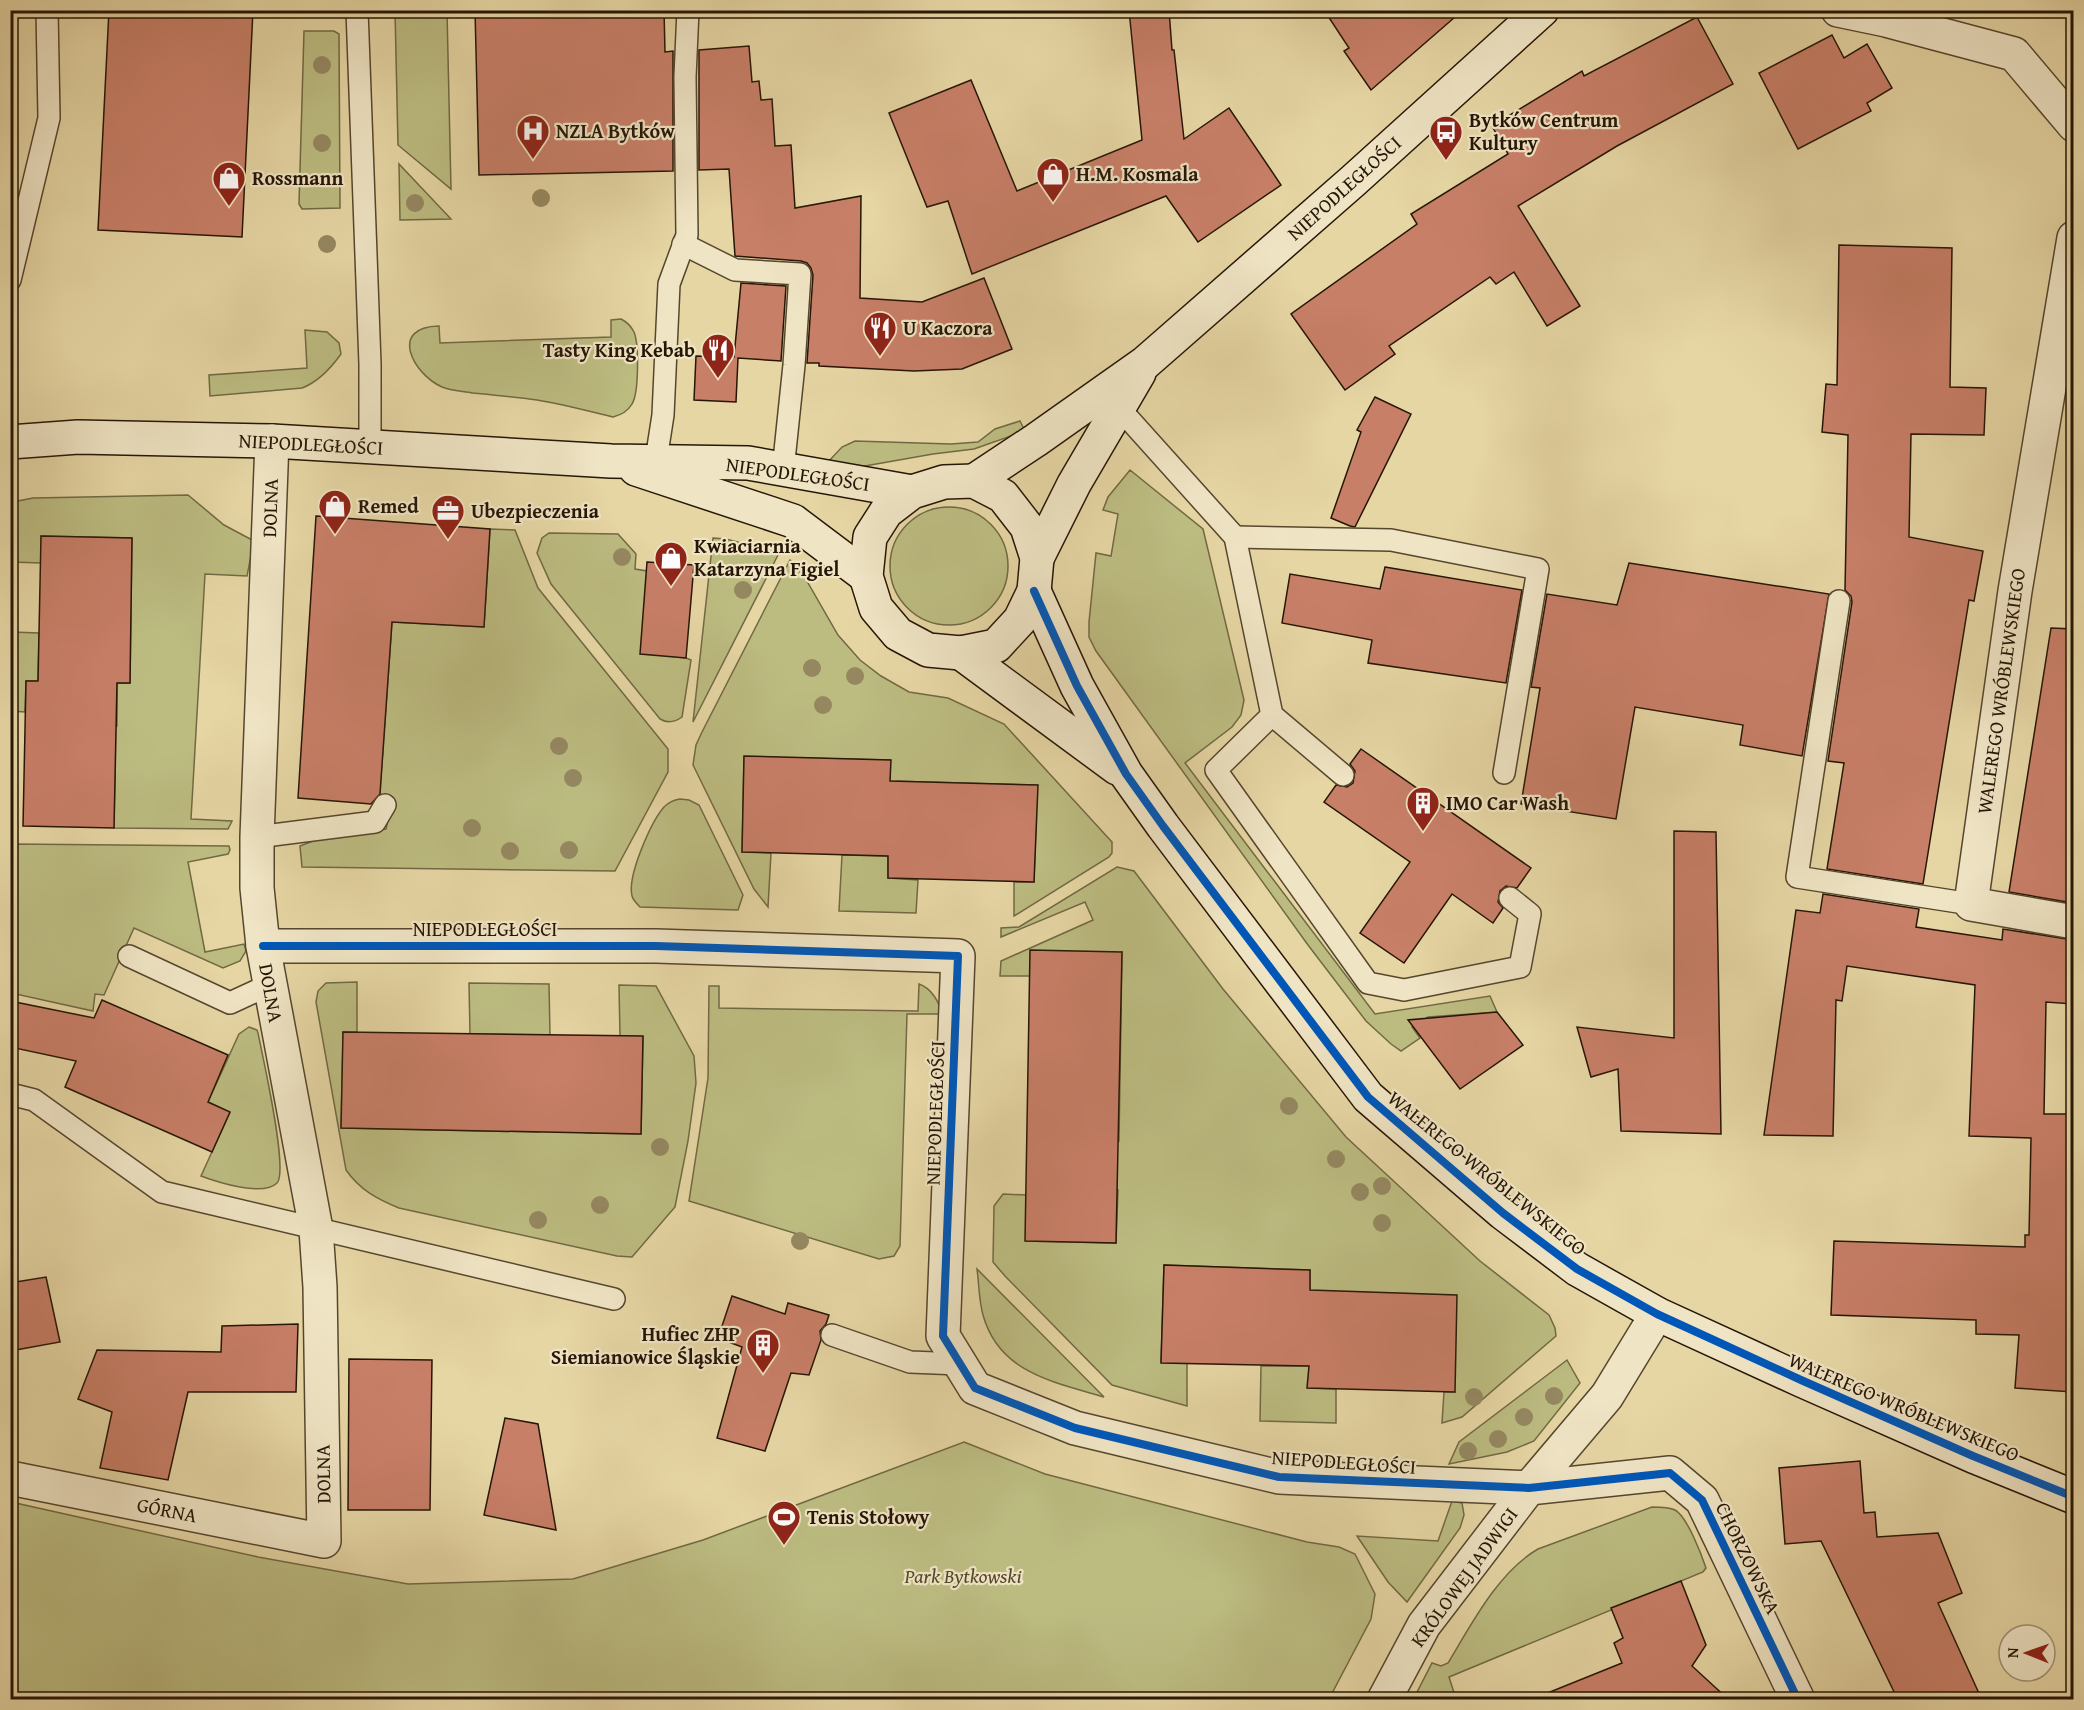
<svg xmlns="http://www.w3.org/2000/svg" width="2084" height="1710" font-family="'Gentium Book Plus',serif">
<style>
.green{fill:#bcbc81;stroke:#716944;stroke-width:1.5}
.building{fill:#c87f68;stroke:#261606;stroke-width:1.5}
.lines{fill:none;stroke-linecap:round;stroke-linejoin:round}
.lane-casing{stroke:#56462e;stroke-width:24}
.street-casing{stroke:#56462e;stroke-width:36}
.secondary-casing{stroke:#261606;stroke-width:36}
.lane{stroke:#efe4c4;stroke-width:21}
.street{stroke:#efe4c4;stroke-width:33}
.secondary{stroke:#efe4c4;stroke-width:33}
.cycleway-casing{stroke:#efe4c4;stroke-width:11}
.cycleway{stroke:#0057b8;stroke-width:8}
.tree{fill:#958861}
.labels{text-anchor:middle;stroke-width:4.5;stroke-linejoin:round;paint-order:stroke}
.poi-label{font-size:20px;font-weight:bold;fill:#261606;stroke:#efe4c4;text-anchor:start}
.street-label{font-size:20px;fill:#261606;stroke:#efe4c4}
.park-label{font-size:20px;font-style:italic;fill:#53482b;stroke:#efe4c4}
</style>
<rect width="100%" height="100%" fill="#e6d6a4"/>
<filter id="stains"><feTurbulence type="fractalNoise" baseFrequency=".00333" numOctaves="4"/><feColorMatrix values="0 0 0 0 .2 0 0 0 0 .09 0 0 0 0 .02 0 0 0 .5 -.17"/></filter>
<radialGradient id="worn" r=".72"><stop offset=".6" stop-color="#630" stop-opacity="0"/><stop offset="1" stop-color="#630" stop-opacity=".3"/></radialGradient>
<g class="green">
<path d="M395,11h52l4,178 -53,-44z"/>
<path d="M304,31h30l5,3 1,174 -38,1 -3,-5z"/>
<path d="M399,164l52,55 -51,1z"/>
<path d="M621,319c6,3 10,7 13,13 5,12 5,61 -2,72 -4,7 -11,11 -19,13 -25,-6 -51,-13 -76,-17 -21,-3 -43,-5 -64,-7 -10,-2 -21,-2 -31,-6 -29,-13 -54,-60 -3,-61l1,17 171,-6v-17z"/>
<path d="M305,330l22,2 12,11 2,11c-10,14 -23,28 -39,34l-92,8 -1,-21 98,-7z"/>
<path d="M1020,421l5,10 -51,18 -41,5 -68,12h-32l-7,-2 16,-17 13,-6 96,3 27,-2 17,-13z"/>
<path d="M1130,470l73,59 41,171 -3,15 -9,12 -47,36 190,251 115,-18 7,16 -69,5 -16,10 8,11 -19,13 -10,-7 -25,-23 -58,-76 -212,-294 -7,-14v-15l7,-69 15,3 7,-42 -15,-4 5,-13z"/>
<path d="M188,495l36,30 30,16 -7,35 -42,-2 -14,245 41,2 -4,8 -114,-1 1,-53 -8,-49h10v-43h13l2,-145 -91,-2v27l-30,-1v-42l2,-18 20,-4z"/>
<circle cx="949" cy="566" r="59"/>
<path d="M490,529l25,1 23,58 130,161v23l-53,99 -313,-4 -2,-21 18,-7 68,-10 5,-24 -12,-1 13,-182 92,5z"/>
<path d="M549,533l69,1 18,20 -1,15 12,2 -6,82 45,5 5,2 -9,57c-7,5 -14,7 -22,2l-109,-135 -14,-31 5,-15z"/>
<path d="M713,538l13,1 53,14 -86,169z"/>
<path d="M790,560l14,16 34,59 22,25 21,16 28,16 39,6 56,26 108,118v11l-3,4 -95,59v-34h20l3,-97 -147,-4v-21l-146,-3 -2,95 29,1 -3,54 -14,-18 -61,-124 3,-20 6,-13z"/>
<path d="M11,632l28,1 -1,48h-12l-1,31 -14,-1z"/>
<path d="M680,799l9,1 10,5 44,90 -5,15 -98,-3c-3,-3 -7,-7 -8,-11 -5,-20 19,-74 32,-89 5,-5 9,-7 16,-8z"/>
<path d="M11,844l218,2 1,4 -2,4 -40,8 17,90 39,-8 2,7 -6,10 -17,7 -89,-40 -30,67 -9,-1 -2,17 -82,-18 -1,-73h7l-6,-13z"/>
<path d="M842,855l46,1v22l30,2 -2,33 -77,-2z"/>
<path d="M1117,867l17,4 89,118 123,148 134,124 69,54 6,13 1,8 -94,81 -20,6 2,-31h10l-144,-102v-20l-146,-5 -3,97 26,1v43l-75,-21 -107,-109 -12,-14 1,-56 9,-12 23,1v46l90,2 2,-53 -10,-1 1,-48h10l3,-189 -92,24h-30l1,-15 92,-41 -8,-18 -84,35v-9l18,-1z"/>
<path d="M357,982v50h-14l-2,96 199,4 1,-8 46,9 54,1 2,-97 -23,-1 -1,-51 37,1 38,70 2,27 -8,58 -13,66 -43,50 -15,-1 -218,-48c-22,-9 -39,-18 -53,-38l-30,-168 2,-11 8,-8z"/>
<path d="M469,983l80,1 1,51 -80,-1z"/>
<path d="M919,984c12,4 21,18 22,30h-34l-7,232 -6,10 -15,3 -190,-58 19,-123 1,-92h10v22l199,3z"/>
<path d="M249,1027l8,3 1,3c4,21 31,138 19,150 -14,14 -60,-1 -76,-7l29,-64 -22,-10 31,-68z"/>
<path d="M977,1269l127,128c-50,-15 -105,-24 -121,-82 -4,-14 -4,-31 -6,-46z"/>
<path d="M1567,1360l13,23 -46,58 -27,11 -58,12 10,-22z"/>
<path d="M1261,1366h48l-1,22 28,1v34l-76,-2z"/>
<path d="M964,1442l81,32 262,68 32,5 16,7 20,40 -4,25 -42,80h-1318v-197l247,55 150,27 165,-5 130,-39z"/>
<path d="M1452,1501l10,2 2,12 -4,13 -53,74 -19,-20 -31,-46 81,5z"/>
<path d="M1652,1507c8,0 17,0 23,3 12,6 27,46 31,58l-3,4 -254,105 7,22 -43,1 19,-37 9,3 7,-3c23,-38 50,-91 90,-114z"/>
</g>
<g class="building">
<path d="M109,10h144l-11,227 -144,-7z"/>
<path d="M475,10h189l1,42 8,-1v120l-194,4z"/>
<path d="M1129,10h40l3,40h2l10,89 45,-31 52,77 -83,57 -32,-46 -194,78 -24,-73 -21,6 -38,-94 82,-33 46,111 125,-51z"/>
<path d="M1324,10h139l-92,80 -27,-39 5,-3z"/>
<path d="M1697,17l36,67 -116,62 -99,60 62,100 -33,20 -33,-54 -18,12 -6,-7 -101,69 6,8 -50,36 -54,-76 126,-90 -6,-10 97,-60 -16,-28 90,-55 2,5z"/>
<path d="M1832,35l12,23 23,-14 25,44 -25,15 4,8 -73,38 -39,-76z"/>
<path d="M749,46l3,36 7,-1 2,19 11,-1 3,47 16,-1 4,63 66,-12 -1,102 62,4 62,-24 28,71 -50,20 -48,2 -95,-5v-3h-12l6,-88 -2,-7 -4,-5 -6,-2 -66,-5 -6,-87 -30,1v-120z"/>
<path d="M1839,245l113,3 -2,139 36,1 -2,47 -73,-1 -2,103 74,14 -9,50 -5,-1 -46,284 -96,-15 17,-106 -16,-2 24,-159 -1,-6 -6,-6 3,-155 -26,-3 4,-48 11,1z"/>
<path d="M741,283l45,3 -5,75 -43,-3 -2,44 -42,-2 2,-44 38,1z"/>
<path d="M1375,397l36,17 -56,113 -5,-1 -19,-8 30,-86 -4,-2z"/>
<path d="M316,516l174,13 -6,98 -92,-5 -12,172 -9,10 -73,-6z"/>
<path d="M41,536l91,2 -2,145h-13l-3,145 -91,-2 3,-145h12z"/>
<path d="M647,562l47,3 -8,93 -46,-4z"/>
<path d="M1629,563l200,31 -27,162 -62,-11 3,-20 -108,-18 -19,112 -95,-15 19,-116 -9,-1 16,-93 70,11z"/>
<path d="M1385,567l137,23 -16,93 -138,-20 4,-23 -90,-17 8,-49 90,15z"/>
<path d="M2051,628l22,1v274l-64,-11z"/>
<path d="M1361,749l170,119 -14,20 -11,-2 -6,5 -2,11 5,6 -10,15 -41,-29 -48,69 -44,-30 50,-71 -86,-60 12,-17 11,2 6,-4 2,-12 -5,-7z"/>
<path d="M744,756l147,4 -1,21 148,4 -4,97 -146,-4v-22l-146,-4z"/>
<path d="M1674,831l42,1 5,302 -100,-3 -3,-62 -27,8 -14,-50 97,11z"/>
<path d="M1823,894l96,15 -3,18 86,13 1,-11 70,11v64l-27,-2 -2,112h29v278l-58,-4 4,-53 -43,-1v-14l-145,-5 3,-74 191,6v-12h4l2,-97 -62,-2 6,-151 -128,-19 -5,35 -6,-1 -3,136 -69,-1 32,-225 24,3z"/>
<path d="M1030,950l92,2 -6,291 -91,-2z"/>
<path d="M102,1000l126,55 -20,47 22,10 -18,40 -147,-65 11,-26 -66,-14v-46l84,17z"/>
<path d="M1497,1012l26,33 -63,44 -52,-69z"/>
<path d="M343,1032l300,4 -2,98 -300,-6z"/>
<path d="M1164,1265l146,5v20l147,5 -2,97 -148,-4 2,-22 -148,-3z"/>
<path d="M46,1277l14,65 -50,9v-68z"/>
<path d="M732,1296l53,18 3,-11 41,12 -3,9 -6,7 1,9 -12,35 -18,-2 -26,78 -48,-13 25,-91 -24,-9z"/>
<path d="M298,1324l-2,68h-108l-20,88 -68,-12 12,-56 -34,-13 19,-49 124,2 1,-26z"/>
<path d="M349,1359l83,1 -2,150h-82z"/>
<path d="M505,1418l33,6 18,106 -72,-15z"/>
<path d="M1860,1461l4,52 11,-1 2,25 61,-4 24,60 -24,10 44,97h-84l-77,-159 -36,3 -6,-76z"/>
<path d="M1681,1581l25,64 -14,21 37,34h-194v-2l87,-35 -8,-20 9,-5 -12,-30z"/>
</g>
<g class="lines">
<defs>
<g id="lane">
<path d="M357,10l13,354v83"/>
<path d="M683,244l52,26 65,4 -6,91 -11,105"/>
<path d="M10,280l39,-162 -2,-108"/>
<path d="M2051,374l23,-3"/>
<path d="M1111,399l124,138 37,178 71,60"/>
<path d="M656,460l7,-45 6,-131 18,-49 -2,-158 3,-67"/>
<path d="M1235,537l156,3 147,29 -34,204"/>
<path d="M1839,601l-42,276 174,27"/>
<path d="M1272,715l-56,55 152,213 36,7 116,-23 10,-53 -20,-16"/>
<path d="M257,837l118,-15 10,-17"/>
<path d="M129,956l101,47 39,-18"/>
<path d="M10,1094l24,6 128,92 452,107"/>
<path d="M832,1335l78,27 50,2"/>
</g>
<g id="street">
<path d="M1838,10l48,10 128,34 60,71"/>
<path d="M2074,238l-59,353 -44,313 103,18"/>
<path d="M263,946h393l302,10 -15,380 32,52 100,40 204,49 250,11 141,-15 32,27 96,200"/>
<path d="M10,1478l314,63 -4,-254 -4,-58 -53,-283 -6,-58v-51l15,-396"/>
<path d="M1384,1700l40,-75 105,-137 78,-92 50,-82"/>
</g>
<g id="secondary">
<path d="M10,442l68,-5 194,4 339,20 137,2 164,29"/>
<path d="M636,469l157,52 73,55"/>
<path d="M974,481l62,-41 109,-77 208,-182 189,-171"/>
<path d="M974,481l29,15 24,31 10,31 -3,33 -14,29 -24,26 -35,7 -33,-3 -30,-16 -22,-26 -10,-32 4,-39 16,-25 26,-20 32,-10z"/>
<path d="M1037,558l37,-74 65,-111"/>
<path d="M1034,591l43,95 49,88 37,52 205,271 135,116 74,56 80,45 144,66 172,76 101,41"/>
<path d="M961,653l156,115"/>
</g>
</defs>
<use href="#lane" class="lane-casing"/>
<use href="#street" class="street-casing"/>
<use href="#secondary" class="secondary-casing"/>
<use href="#lane" class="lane"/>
<use href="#street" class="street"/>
<use href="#secondary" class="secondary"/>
<defs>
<g id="cycleway">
<path d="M1034,591l43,95 49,88 37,52 205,271 135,116 74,56 80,45 144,66 172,76 101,41"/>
<path d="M263,946h393l302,10 -15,380 32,52 100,40 204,49 250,11 141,-15 32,27 96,200"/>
</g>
</defs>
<use href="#cycleway" class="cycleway-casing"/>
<use href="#cycleway" class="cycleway"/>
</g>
<g class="tree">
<circle cx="322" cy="65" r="9"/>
<circle cx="322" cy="143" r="9"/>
<circle cx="541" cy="198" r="9"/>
<circle cx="415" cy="203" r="9"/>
<circle cx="327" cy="244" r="9"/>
<circle cx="622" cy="557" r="9"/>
<circle cx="743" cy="590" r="9"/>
<circle cx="812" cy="668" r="9"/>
<circle cx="855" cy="676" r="9"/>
<circle cx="823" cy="705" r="9"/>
<circle cx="559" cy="746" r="9"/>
<circle cx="573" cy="778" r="9"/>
<circle cx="472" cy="828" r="9"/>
<circle cx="569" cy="850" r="9"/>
<circle cx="510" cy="851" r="9"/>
<circle cx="1289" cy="1106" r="9"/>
<circle cx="660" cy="1147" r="9"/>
<circle cx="1336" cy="1159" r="9"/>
<circle cx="1382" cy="1186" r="9"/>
<circle cx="1360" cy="1192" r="9"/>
<circle cx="600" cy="1205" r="9"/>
<circle cx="538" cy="1220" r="9"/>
<circle cx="1382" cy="1223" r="9"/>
<circle cx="800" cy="1241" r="9"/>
<circle cx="1554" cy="1396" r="9"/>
<circle cx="1474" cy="1397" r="9"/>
<circle cx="1524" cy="1417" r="9"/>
<circle cx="1498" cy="1439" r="9"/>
<circle cx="1468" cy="1451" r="9"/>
</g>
<defs>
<symbol id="hospital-pin" viewBox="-11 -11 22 30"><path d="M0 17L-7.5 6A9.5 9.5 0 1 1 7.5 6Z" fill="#8f2418" stroke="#efe4c4"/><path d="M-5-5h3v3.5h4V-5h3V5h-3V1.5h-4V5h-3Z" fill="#fff"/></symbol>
<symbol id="bus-pin" viewBox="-11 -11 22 30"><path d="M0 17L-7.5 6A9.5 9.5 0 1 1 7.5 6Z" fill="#8f2418" stroke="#efe4c4"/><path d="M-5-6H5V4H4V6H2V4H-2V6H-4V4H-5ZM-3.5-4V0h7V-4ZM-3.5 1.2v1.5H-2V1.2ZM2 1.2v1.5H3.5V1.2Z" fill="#fff"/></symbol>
<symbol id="shop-pin" viewBox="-11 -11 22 30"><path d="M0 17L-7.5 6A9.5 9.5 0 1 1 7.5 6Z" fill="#8f2418" stroke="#efe4c4"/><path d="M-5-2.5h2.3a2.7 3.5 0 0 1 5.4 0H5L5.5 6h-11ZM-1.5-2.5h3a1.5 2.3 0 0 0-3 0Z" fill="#fff"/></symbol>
<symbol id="restaurant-pin" viewBox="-11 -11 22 30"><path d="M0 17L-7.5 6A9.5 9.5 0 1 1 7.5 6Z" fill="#8f2418" stroke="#efe4c4"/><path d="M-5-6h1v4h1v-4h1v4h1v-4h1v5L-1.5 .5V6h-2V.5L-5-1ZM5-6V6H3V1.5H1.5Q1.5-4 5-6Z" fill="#fff"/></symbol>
<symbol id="office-pin" viewBox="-11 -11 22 30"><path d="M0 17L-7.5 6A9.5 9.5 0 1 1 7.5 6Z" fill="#8f2418" stroke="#efe4c4"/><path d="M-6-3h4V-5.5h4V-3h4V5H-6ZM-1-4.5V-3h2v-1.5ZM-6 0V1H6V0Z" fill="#fff"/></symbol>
<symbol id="building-pin" viewBox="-11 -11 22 30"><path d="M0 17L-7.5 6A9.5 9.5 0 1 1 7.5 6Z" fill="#8f2418" stroke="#efe4c4"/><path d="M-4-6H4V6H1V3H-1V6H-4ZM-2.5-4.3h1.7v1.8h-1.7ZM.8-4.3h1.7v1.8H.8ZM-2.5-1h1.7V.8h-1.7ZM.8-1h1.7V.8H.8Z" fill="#fff"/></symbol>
<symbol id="stadium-pin" viewBox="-11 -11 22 30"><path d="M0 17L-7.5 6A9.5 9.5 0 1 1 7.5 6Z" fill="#8f2418" stroke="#efe4c4"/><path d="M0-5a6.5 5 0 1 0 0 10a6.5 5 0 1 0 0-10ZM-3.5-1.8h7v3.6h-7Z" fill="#fff"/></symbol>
</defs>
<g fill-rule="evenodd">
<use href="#hospital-pin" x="514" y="112" width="38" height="52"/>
<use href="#bus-pin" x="1427" y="113" width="38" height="52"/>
<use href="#shop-pin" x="1034" y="155" width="38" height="52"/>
<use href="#shop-pin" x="210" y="159" width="38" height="52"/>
<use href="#restaurant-pin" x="861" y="309" width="38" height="52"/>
<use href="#restaurant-pin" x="699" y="331" width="38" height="52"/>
<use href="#shop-pin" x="316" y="487" width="38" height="52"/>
<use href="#office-pin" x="429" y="492" width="38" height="52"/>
<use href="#shop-pin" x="652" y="539" width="38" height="52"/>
<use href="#building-pin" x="1404" y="784" width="38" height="52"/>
<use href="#building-pin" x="744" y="1326" width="38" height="52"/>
<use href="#stadium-pin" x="765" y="1498" width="38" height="52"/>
</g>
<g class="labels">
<g class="poi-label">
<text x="1469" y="127">Bytków Centrum<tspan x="1469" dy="23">Kultury</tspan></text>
<text x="556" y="138">NZLA Bytków</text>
<text x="1076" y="181">H.M. Kosmala</text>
<text x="252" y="185">Rossmann</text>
<text x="903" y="335">U Kaczora</text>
<text x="695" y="357" text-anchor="end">Tasty King Kebab</text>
<text x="358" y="513">Remed</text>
<text x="471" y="518">Ubezpieczenia</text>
<text x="694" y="553">Kwiaciarnia<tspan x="694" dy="23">Katarzyna Figiel</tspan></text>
<text x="1446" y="810">IMO Car Wash</text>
<text x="740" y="1341" text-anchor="end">Hufiec ZHP<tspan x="740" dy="23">Siemianowice Śląskie</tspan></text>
<text x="807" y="1524">Tenis Stołowy</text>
</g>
<g class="street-label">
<text transform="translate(1344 188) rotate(-42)" y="7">NIEPODLEGŁOŚCI</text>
<text transform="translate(311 444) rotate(3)" y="7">NIEPODLEGŁOŚCI</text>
<text transform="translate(798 474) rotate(8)" y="7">NIEPODLEGŁOŚCI</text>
<text transform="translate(270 508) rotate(-88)" y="7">DOLNA</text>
<text transform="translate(2001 691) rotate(-82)" y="7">WALEREGO WRÓBLEWSKIEGO</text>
<text x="485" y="936">NIEPODLEGŁOŚCI</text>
<text transform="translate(271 993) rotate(80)" y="7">DOLNA</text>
<text transform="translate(935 1113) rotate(-88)" y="7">NIEPODLEGŁOŚCI</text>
<text transform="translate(1487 1173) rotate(39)" y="7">WALEREGO WRÓBLEWSKIEGO</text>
<text transform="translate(1904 1407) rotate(23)" y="7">WALEREGO WRÓBLEWSKIEGO</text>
<text transform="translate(1344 1462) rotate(4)" y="7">NIEPODLEGŁOŚCI</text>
<text transform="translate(323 1474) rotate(-91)" y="7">DOLNA</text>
<text transform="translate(167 1510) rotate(11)" y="7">GÓRNA</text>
<text transform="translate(1748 1558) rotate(64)" y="7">CHORZOWSKA</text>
<text transform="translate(1464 1577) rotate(-54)" y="7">KRÓLOWEJ JADWIGI</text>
</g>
<g class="park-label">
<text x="963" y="1583">Park Bytkowski</text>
</g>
</g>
<rect width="2084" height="1710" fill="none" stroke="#e6d6a4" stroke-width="36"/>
<rect x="12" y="12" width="2060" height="1686" fill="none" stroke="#261606" stroke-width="3"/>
<rect x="18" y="18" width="2048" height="1674" fill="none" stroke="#261606" stroke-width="1.5"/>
<g transform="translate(2027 1653) rotate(271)"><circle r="28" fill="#efe4c4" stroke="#9f9278" stroke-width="1.5"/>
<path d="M0-4.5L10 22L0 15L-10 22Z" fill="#8f2418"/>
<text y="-9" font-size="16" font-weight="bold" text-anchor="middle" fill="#261606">N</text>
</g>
<rect width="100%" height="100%" filter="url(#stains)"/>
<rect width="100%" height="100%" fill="url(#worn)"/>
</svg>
